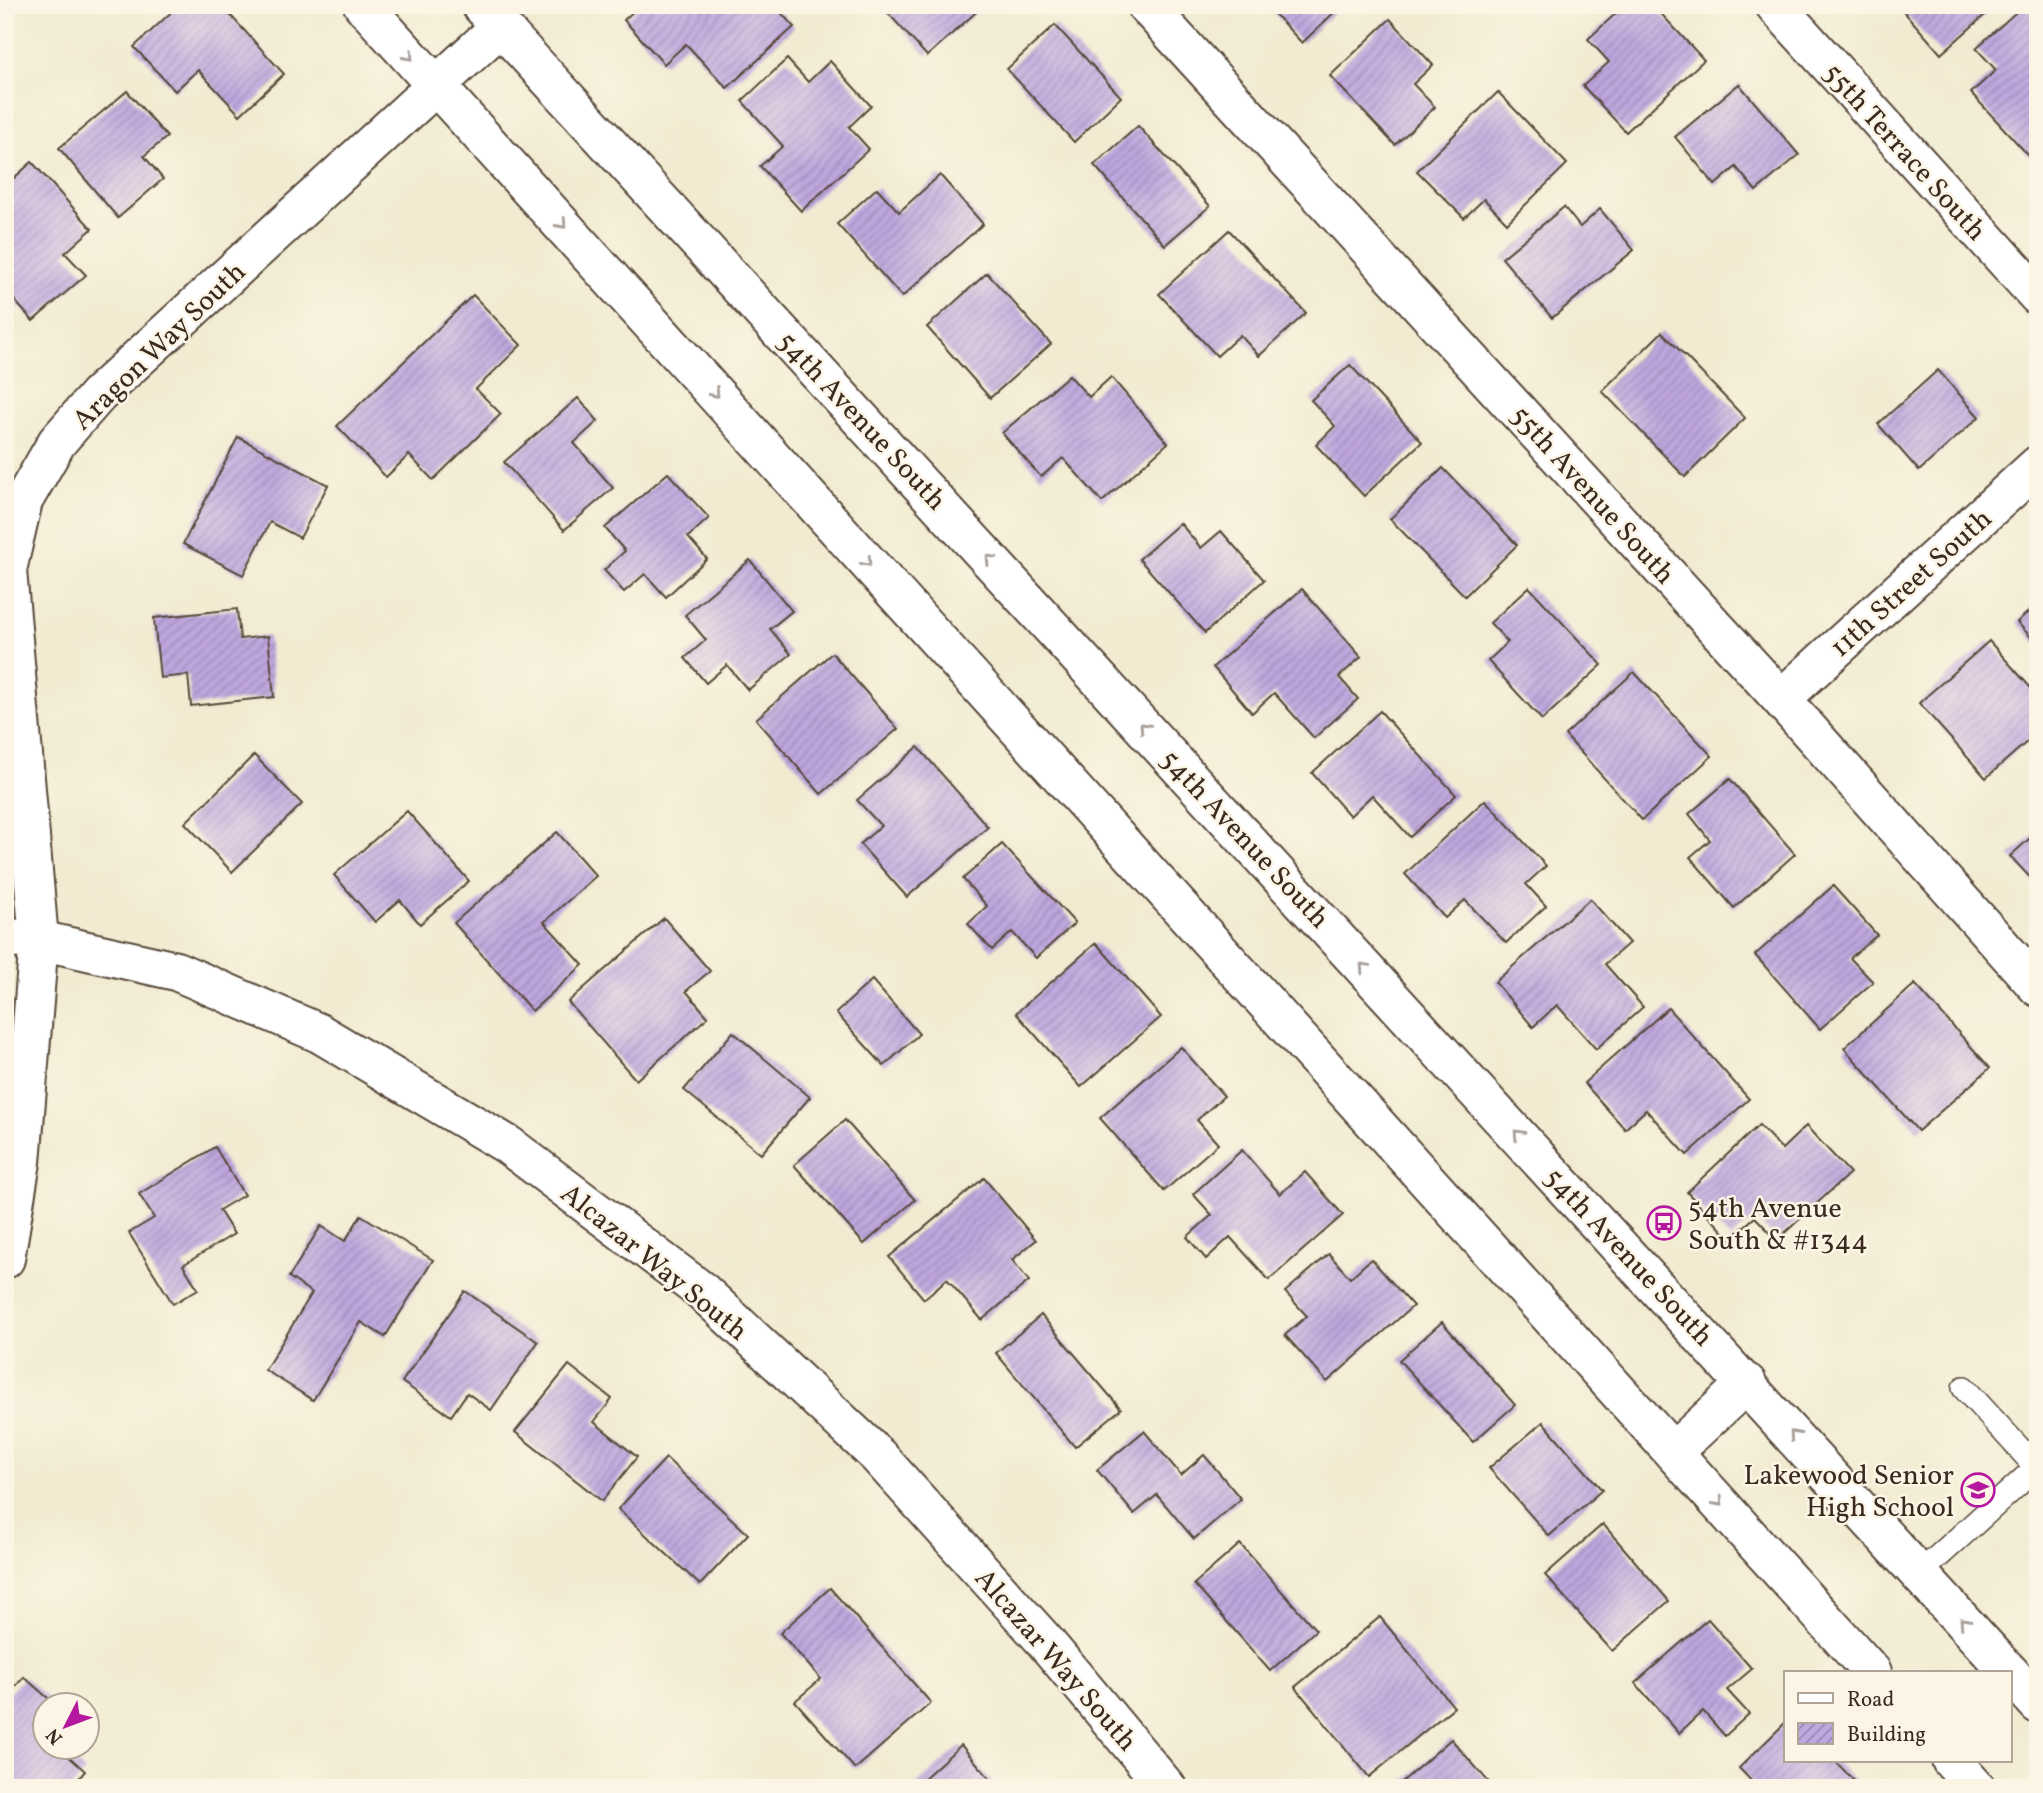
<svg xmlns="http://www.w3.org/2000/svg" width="2043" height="1793" font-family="Vollkorn,serif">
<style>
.building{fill:url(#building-hatch)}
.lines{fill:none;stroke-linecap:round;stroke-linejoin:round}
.service-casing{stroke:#564739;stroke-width:26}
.minor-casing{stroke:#564739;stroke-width:42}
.secondary-casing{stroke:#564739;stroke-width:42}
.service{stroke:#fff;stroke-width:23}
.minor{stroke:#fff;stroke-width:38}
.secondary{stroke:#fff;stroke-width:38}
.oneway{stroke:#a79f9a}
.labels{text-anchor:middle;stroke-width:5;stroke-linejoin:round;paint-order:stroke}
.street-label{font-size:28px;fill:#3b2a1e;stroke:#fcf5e5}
.poi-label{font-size:28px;fill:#3b2a1e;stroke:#fcf5e5;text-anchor:start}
</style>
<defs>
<pattern id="building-hatch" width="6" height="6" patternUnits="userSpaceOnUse" patternTransform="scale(1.75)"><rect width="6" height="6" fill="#bfa7df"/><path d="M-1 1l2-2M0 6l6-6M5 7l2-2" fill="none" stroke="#9c88b4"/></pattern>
</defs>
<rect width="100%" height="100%" fill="#fcf5e5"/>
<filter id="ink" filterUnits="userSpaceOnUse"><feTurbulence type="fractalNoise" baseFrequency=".0143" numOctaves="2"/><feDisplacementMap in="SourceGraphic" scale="14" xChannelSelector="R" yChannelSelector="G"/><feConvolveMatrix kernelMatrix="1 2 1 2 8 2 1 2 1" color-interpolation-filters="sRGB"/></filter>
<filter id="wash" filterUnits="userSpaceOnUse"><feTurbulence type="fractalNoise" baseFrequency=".00686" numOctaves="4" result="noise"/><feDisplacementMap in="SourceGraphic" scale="28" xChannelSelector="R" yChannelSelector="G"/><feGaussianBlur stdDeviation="1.57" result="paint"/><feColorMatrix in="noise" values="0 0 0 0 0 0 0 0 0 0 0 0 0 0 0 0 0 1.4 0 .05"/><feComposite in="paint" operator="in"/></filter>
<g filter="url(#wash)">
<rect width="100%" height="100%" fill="#f2ebd2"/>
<g id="blocks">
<g class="building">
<path d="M179,5h42l63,69 -44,41 -42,-45 -23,21 -41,-44z"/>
<path d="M640,5h134l20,22 -67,61 -41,-44 -22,20 -40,-44z"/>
<path d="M896,5h88l-57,51 -40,-44z"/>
<path d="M1266,5h76l-40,38z"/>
<path d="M1625,5h28l51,55 -78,72 -43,-46 26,-24 -21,-23z"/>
<path d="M1898,5h98l-55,49z"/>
<path d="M2024,5h14v143l-9,8 -58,-63 25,-23 -20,-22z"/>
<path d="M1390,19l43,46 -20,19 22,23 -40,38 -65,-69z"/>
<path d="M1055,25l66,72 -47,45 -67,-73z"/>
<path d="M787,59l21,23 22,-21 41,45 -22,21 20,22 -68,62 -41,-45 23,-20 -41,-45z"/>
<path d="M1739,84l60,71 -43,36 -20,-24 -21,18 -40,-48z"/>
<path d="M127,91l40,46 -23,19 19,23 -45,39 -59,-70z"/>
<path d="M1498,92l69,72 -60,59 -23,-24 -20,19 -47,-47z"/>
<path d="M1138,126l72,80 -45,39 -71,-80z"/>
<path d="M32,162l60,67 -27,24 21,22 -53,46 -28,-31v-104z"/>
<path d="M940,175l43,49 -81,73 -65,-73 40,-36 22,24z"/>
<path d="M1564,207l16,20 20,-18 34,41 -82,68 -50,-60z"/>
<path d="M1229,230l77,83 -47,43 -19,-21 -23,21 -58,-62z"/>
<path d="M987,273l64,71 -61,54 -63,-71z"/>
<path d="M473,295l48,50 -45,44 25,25 -68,66 -24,-25 -23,22 -49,-51z"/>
<path d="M1662,332l83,86 -60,59 -83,-86z"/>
<path d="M1350,365l72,77 -58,54 -48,-51 19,-19 -24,-26z"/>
<path d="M1938,370l41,47 -60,54 -41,-47z"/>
<path d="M1069,375l20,22 22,-20 57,66 -66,59 -39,-44 -22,19 -39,-44z"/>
<path d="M578,398l20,23 -24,22 39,45 -49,42 -60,-68z"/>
<path d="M238,437l90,48 -28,53 -30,-16 -27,53 -60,-31z"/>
<path d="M1443,468l74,77 -52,51 -75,-77z"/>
<path d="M668,473l41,45 -21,19 19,22 -41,38 -21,-23 -21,18 -20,-22 21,-19 -20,-23z"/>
<path d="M1180,523l21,25 20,-17 43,49 -59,53 -66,-74z"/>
<path d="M750,560l42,51 -22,18 21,25 -43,36 -21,-25 -21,18 -21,-25 21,-18 -21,-25z"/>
<path d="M1529,587l73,78 -60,55 -54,-59 20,-19 -18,-19z"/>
<path d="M1302,589l59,68 -22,20 19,22 -44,39 -40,-45 -22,20 -39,-46z"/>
<path d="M2038,603v42l-21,-23z"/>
<path d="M237,609l3,30 28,-3 6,61 -83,9 -3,-31 -28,3 -6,-60z"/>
<path d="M1989,641l49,55v36l-52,46 -67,-75z"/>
<path d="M832,653l66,76 -77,65 -65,-75z"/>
<path d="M1634,672l78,84 -70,64 -77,-85z"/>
<path d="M1380,711l76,84 -46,42 -38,-42 -22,21 -38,-43z"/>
<path d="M918,747l70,80 -81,70 -47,-53 21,-18 -24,-26z"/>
<path d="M254,755l48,49 -70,68 -47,-49z"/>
<path d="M1730,779l65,75 -61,54 -44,-51 20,-17 -21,-26z"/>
<path d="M1485,800l61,66 -20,18 20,22 -40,37 -41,-43 -20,18 -40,-44z"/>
<path d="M407,811l62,70 -49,43 -20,-24 -25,22 -41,-47z"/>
<path d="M2038,831v55l-28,-30z"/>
<path d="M557,832l39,44 -52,46 39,43 -51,46 -78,-88z"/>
<path d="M1002,844l73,79 -39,35 -24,-26 -20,18 -24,-26 19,-18 -24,-27z"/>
<path d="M1833,886l44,49 -27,23 23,24 -53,47 -65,-74z"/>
<path d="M1590,899l39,44 -24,21 38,43 -47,42 -39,-44 -24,22 -38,-45z"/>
<path d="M664,918l46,53 -24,20 22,26 -72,63 -68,-78z"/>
<path d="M1096,943l65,74 -80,70 -65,-74z"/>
<path d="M872,980l47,54 -35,32 -48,-53z"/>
<path d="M1915,984l75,84 -72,63 -74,-83z"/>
<path d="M1668,1008l81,91 -62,56 -41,-45 -21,19 -41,-46z"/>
<path d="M733,1032l77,65 -49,57 -77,-64z"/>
<path d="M1181,1047l43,49 -27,24 21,24 -54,47 -64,-73z"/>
<path d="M845,1120l70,80 -51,44 -70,-79z"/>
<path d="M1759,1125l23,24 24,-23 44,47 -73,67 -22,-23 -25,22 -43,-47z"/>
<path d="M215,1147l29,48 -25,15 15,24 -51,31 15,24 -25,15 -44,-71 25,-15 -15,-24z"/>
<path d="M1242,1150l38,44 25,-22 38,43 -74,65 -39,-43 -24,22 -19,-22 25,-22 -19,-21z"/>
<path d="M984,1178l52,62 -24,20 17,21 -47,39 -35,-41 -23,20 -35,-42z"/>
<path d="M361,1215l72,45 -48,77 -24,-15 -48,78 -48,-30 47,-77 -23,-16 32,-51 24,15z"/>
<path d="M1329,1254l21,24 21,-19 42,47 -86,76 -42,-47 22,-19 -22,-24z"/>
<path d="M465,1291l73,51 -47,68 -24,-17 -16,23 -49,-34z"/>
<path d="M1041,1315l80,94 -46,38 -79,-94z"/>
<path d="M1442,1322l73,83 -42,37 -74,-82z"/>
<path d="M569,1365l43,34 -18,23 43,35 -35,44 -87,-69z"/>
<path d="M1543,1422l59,68 -53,46 -60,-68z"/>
<path d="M1144,1431l37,44 23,-20 37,44 -47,40 -37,-44 -23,19 -37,-44z"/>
<path d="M666,1458l82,76 -48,51 -82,-76z"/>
<path d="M1603,1524l66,77 -57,50 -67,-76z"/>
<path d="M1240,1544l76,86 -46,41 -76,-87z"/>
<path d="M830,1588l101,115 -76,66 -60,-68 26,-22 -41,-46z"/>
<path d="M1380,1617l74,90 -85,70 -74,-90z"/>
<path d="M1708,1619l44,50 -25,21 22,24 -24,22 -22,-25 -24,22 -44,-50z"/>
<path d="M24,1677l33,29h-11v42h24l-5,5 20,18 -14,17h-66v-90z"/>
<path d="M1786,1722v38h48l27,28h-103l-19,-20z"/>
<path d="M1451,1739l43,49h-99z"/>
<path d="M961,1745l37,43h-85z"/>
</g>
</g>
</g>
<g filter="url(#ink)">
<use href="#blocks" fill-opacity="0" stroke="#564739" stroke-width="2"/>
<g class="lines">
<defs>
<g id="service">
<path d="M1964,1388l74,81"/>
<path d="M1920,1573l118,-107"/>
</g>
<g id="minor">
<path d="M1146,5l635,694 257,288"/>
<path d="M1775,5l263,291"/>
<path d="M1781,699l257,-234"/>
<path d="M5,938l34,2 137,31 143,62 189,112 195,147 175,164 164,182 125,150"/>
<path d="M5,1259l16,-97 18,-222 -32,-370 16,-69 34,-59 41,-47 403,-369"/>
<path d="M1673,1452l74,-69"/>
</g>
<g id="secondary">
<path d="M363,5l1509,1667"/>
<path d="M481,5l1528,1667"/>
<path d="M2010,1673l28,31"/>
<path d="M1951,1760l25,28"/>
</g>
</defs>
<use href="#service" class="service-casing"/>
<use href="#minor" class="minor-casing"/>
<use href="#secondary" class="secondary-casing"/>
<use href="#service" class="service"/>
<use href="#minor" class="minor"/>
<use href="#secondary" class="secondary"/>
</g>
<defs><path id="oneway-chevron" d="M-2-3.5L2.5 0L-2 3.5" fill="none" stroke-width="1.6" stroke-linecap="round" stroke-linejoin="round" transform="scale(1.75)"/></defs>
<g class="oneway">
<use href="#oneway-chevron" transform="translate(409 56) rotate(48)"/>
<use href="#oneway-chevron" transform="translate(562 224) rotate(48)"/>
<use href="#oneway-chevron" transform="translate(715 393) rotate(48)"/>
<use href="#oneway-chevron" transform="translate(990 559) rotate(-133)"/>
<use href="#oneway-chevron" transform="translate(867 562) rotate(48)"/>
<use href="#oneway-chevron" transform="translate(1144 727) rotate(-133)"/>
<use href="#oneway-chevron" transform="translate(1364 967) rotate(-133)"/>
<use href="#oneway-chevron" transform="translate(1518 1134) rotate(-133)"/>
<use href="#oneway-chevron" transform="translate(1794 1435) rotate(-132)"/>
<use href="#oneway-chevron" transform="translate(1719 1502) rotate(48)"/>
<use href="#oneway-chevron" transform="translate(1964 1622) rotate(-132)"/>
</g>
</g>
<defs>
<symbol id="bus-ring" viewBox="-11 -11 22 22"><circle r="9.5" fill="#fcf5e5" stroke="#b5179e" stroke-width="1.5"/><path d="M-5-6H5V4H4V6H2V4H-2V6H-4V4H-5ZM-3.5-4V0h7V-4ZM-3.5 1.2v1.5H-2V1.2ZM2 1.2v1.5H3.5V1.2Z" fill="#b5179e"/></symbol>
<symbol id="school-ring" viewBox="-11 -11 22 22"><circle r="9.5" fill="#fcf5e5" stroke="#b5179e" stroke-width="1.5"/><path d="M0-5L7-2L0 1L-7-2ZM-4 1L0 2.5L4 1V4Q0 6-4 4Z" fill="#b5179e"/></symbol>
</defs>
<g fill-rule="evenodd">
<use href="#bus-ring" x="1645" y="1204" width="38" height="38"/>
<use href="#school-ring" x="1959" y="1471" width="38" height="38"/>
</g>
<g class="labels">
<g class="street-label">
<text transform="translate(1906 151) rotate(48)" y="10">55th Terrace South</text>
<text transform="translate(158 345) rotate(-44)" y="10">Aragon Way South</text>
<text transform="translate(863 420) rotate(47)" y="10">54th Avenue South</text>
<text transform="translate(1594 494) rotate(48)" y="10">55th Avenue South</text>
<text transform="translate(1910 582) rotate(-42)" y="10">11th Street South</text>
<text transform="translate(1246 838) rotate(47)" y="10">54th Avenue South</text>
<text transform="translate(1630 1256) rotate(47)" y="10">54th Avenue South</text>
<text transform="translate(655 1261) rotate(39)" y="10">Alcazar Way South</text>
<text transform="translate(1057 1659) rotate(49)" y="10">Alcazar Way South</text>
</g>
<g class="poi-label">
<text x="1688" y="1217">54th Avenue<tspan x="1688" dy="32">South &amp; #1344</tspan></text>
<text x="1954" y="1484" text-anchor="end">Lakewood Senior<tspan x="1954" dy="32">High School</tspan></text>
</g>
</g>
<rect width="2043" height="1793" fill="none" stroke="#fcf5e5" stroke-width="28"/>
<rect x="1784" y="1671" width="228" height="91" fill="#fcf5e5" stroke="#afa495" stroke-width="2"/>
<rect x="1798" y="1693" width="35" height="10" fill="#ffffff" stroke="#afa495" stroke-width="2"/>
<text x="1847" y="1706" font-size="21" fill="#3b2a1e">Road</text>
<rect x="1798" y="1723" width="35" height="21" fill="url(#building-hatch)" stroke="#afa495" stroke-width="2"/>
<text x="1847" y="1741" font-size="21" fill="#3b2a1e">Building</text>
<g transform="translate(66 1726) rotate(228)"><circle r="33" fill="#fcf5e5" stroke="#afa495" stroke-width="2"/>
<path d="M0-5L12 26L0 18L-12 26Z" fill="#b5179e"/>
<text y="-10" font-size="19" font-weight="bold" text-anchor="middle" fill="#3b2a1e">N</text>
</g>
</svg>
